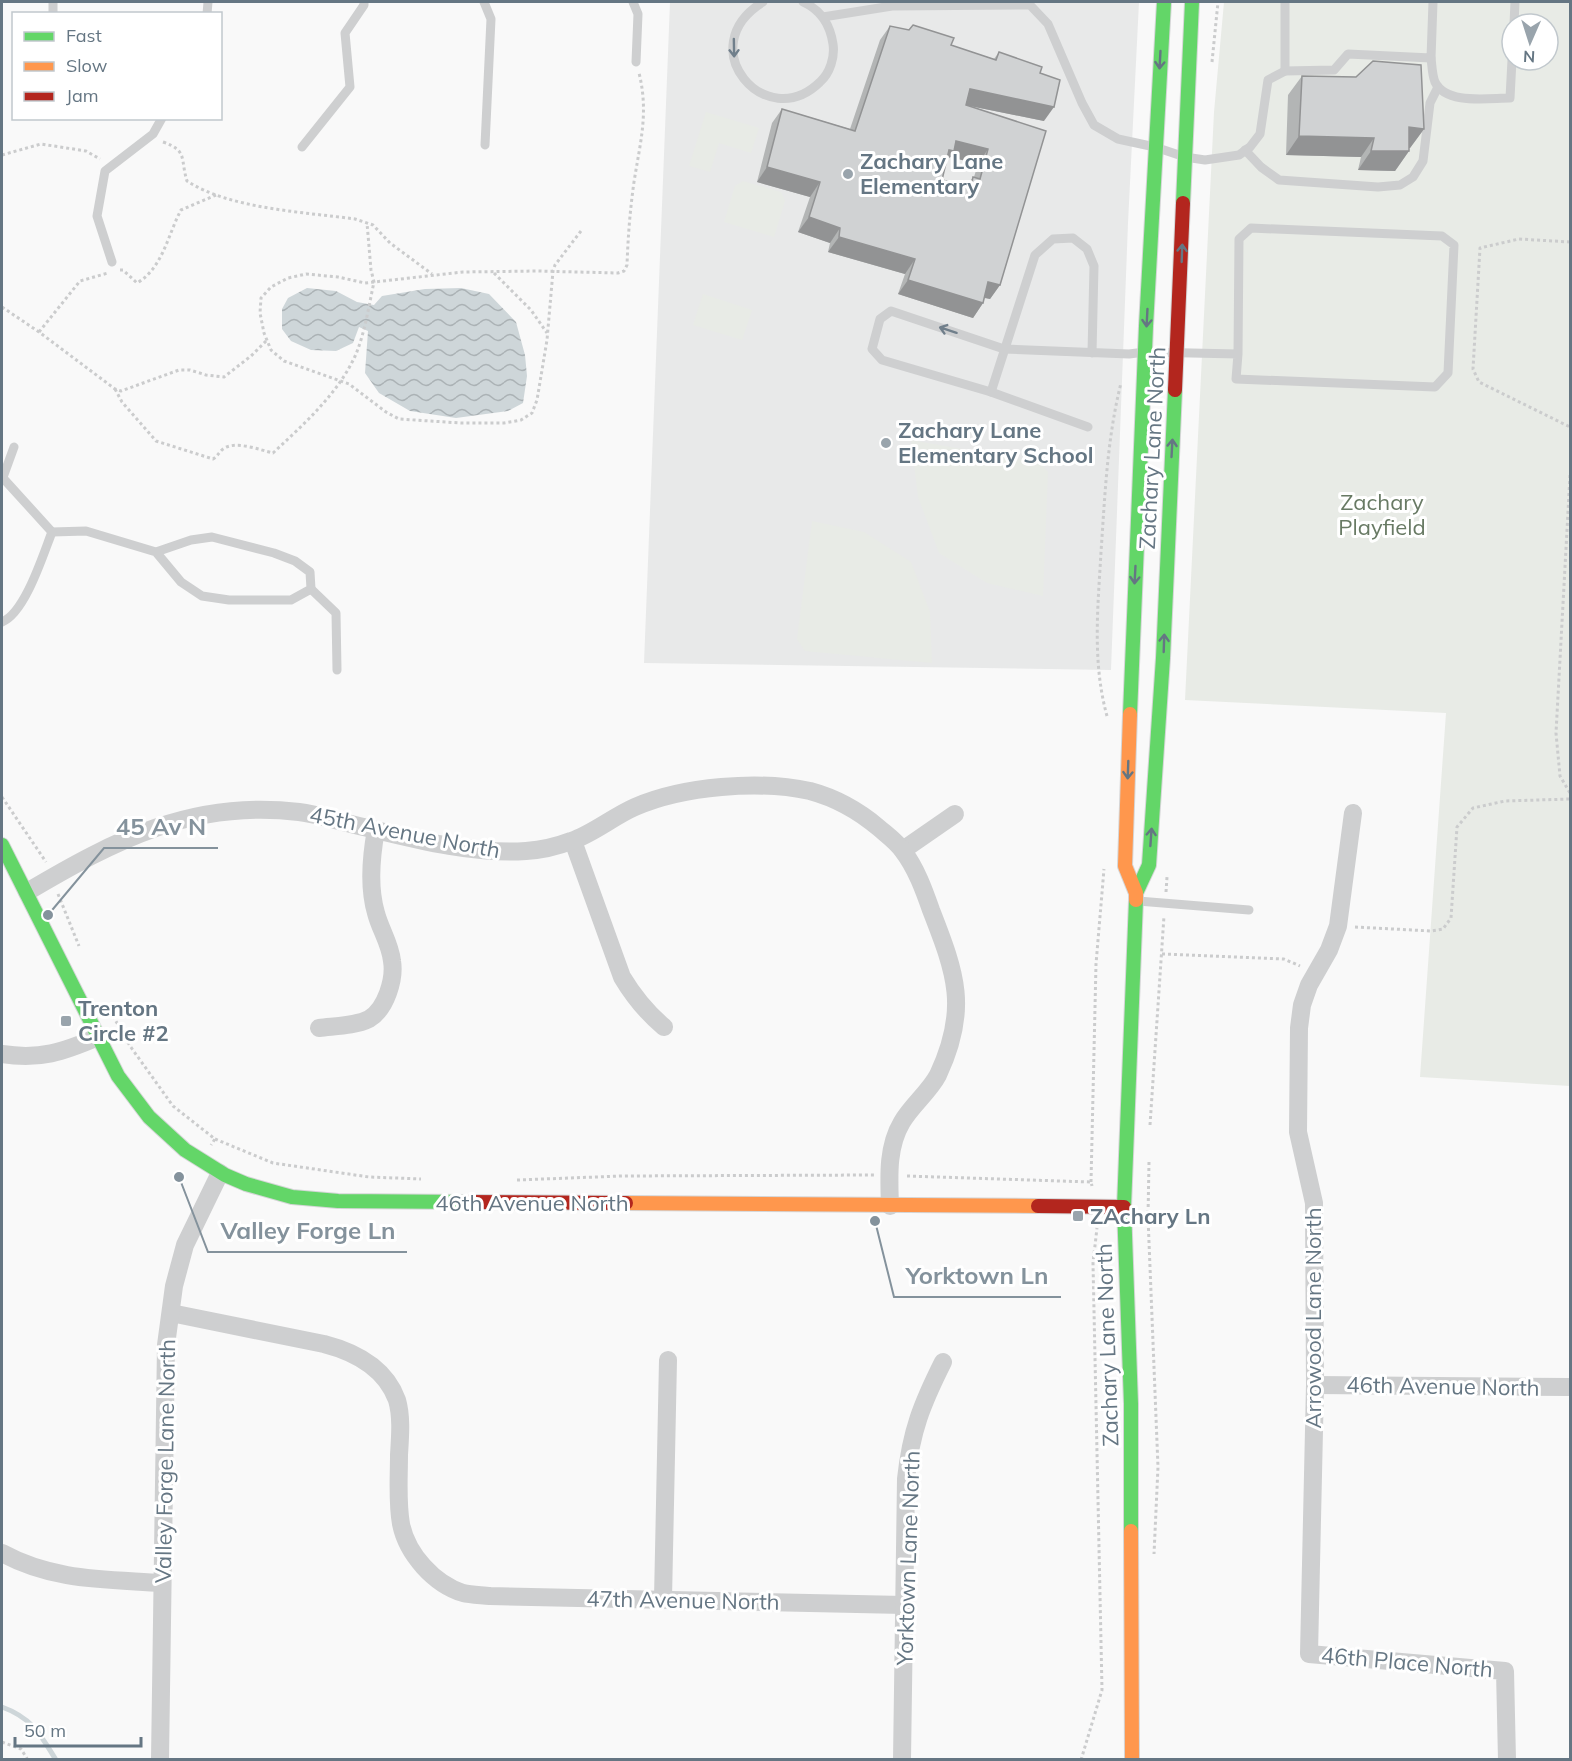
<svg xmlns="http://www.w3.org/2000/svg" width="1572" height="1761" font-family="Mulish,sans-serif">
<style>
.built{fill:#e8e9e9}
.park{fill:#e8ebe6;fill-rule:evenodd}
.water{fill:url(#water-waves)}
.lines{fill:none;stroke-linecap:round;stroke-linejoin:round}
.stream{stroke:#ced6d9;stroke-width:5}
.fast-casing{stroke:#d5d6d7;stroke-width:16}
.slow-casing{stroke:#d5d6d7;stroke-width:16}
.jam-casing{stroke:#d5d6d7;stroke-width:16}
.path{stroke:#cbcccd;stroke-width:3;stroke-dasharray:3 3;stroke-linecap:butt}
.lane{stroke:#cecfd0;stroke-width:9}
.street{stroke:#cecfd0;stroke-width:18}
.fast{stroke:#63d668;stroke-width:14}
.slow{stroke:#ff974d;stroke-width:14}
.jam{stroke:#b3261e;stroke-width:14}
.wall{fill:#b3b5b5;fill-rule:evenodd}
.shaded-wall{fill:#929394}
.building{fill:#d0d2d3;stroke:#929394;stroke-width:1.5;fill-rule:evenodd}
.oneway{stroke:#707f8b}
.oneway2{stroke:#657683}
.poi-dot{fill:#99a4ac;stroke:#fff;stroke-width:2}
.labels{text-anchor:middle;stroke-width:6;stroke-linejoin:round;paint-order:stroke}
.poi-label{font-size:22px;font-weight:bold;fill:#657683;stroke:#fff;text-anchor:start}
.street-label{font-size:22px;fill:#657683;stroke:#fff}
.park-label{font-size:22px;fill:#687a64;stroke:#fff}
.leader{fill:none;stroke:#84929c;stroke-width:2}
.callout-dot{fill:#84929c;stroke:#fff;stroke-width:2}
.callout-label{font-size:24px;text-anchor:middle;font-weight:bold;fill:#84929c;stroke:#fff;stroke-width:6;stroke-linejoin:round;paint-order:stroke}
</style>
<defs>
<pattern id="water-waves" width="16" height="10" patternUnits="userSpaceOnUse" patternTransform="scale(1.5)"><rect width="16" height="10" fill="#ced6d9"/><path d="M0 5q4-4 8 0t8 0" fill="none" stroke="#abb2b5"/></pattern>
</defs>
<rect width="100%" height="100%" fill="#f9f9f9"/>
<path class="built" d="M670,2h469l-11,221 -17,447 -467,-7z"/>
<g class="park">
<path d="M1224,2h346v1084l-150,-9 26,-364 -261,-13 29,-588zM1512,24h36v36h-36z"/>
<path d="M706,112l53,16 -8,25 -32,-10 -9,29 -21,-6z"/>
<path d="M743,181l38,11 4,9 -11,36 -50,-15 11,-36z"/>
<path d="M703,294l49,16 -10,30 -49,-15z"/>
<path d="M911,440l129,23 8,9 -5,124 -56,-13 -48,-30 -21,-56z"/>
<path d="M812,521l52,11 47,30 19,50 2,51 -127,-12 -8,-12z"/>
</g>
<path class="water" d="M307,288l29,3 21,11 17,3 8,-9 43,-7 36,-1 28,6 27,28 9,33 2,21 -4,27 -15,8 -52,7 -46,-7 -31,-18 -14,-20 3,-42 -9,-4 -6,16 -17,8 -25,-1 -20,-9 -9,-12v-20l6,-11z"/>
<g class="lines">
<path class="stream" d="M2,1707c30,11 38,27 54,53"/>
<defs>
<g id="fast">
<path d="M1183,203l9,-201"/>
<path d="M1130,714l16,-388 18,-324"/>
<path d="M2,845l116,231 31,41 36,33 40,25 21,9 46,13 46,4 128,1"/>
<path d="M1136,893l13,-28 14,-207 12,-268"/>
<path d="M1131,1531v-127l-7,-197 12,-307"/>
</g>
<g id="slow">
<path d="M1130,714l-5,152 11,27v7"/>
<path d="M626,1203l412,3"/>
<path d="M1131,1531l1,229"/>
</g>
<g id="jam">
<path d="M1175,390l8,-187"/>
<path d="M466,1202l160,1"/>
<path d="M1038,1206l86,1"/>
</g>
</defs>
<use href="#fast" class="fast-casing"/>
<use href="#slow" class="slow-casing"/>
<use href="#jam" class="jam-casing"/>
<g class="path">
<path d="M1212,62l6,-60"/>
<path d="M163,142c25,9 17,16 24,39 43,28 117,31 168,38l18,6 17,18 42,31"/>
<path d="M2,155l39,-11 45,7 14,8"/>
<path d="M581,231l-26,34 -2,6 -6,69 -10,60 -5,13 -11,7 -17,3h-43l-62,-4 -13,-7 -37,-28 -65,-23 -13,-11 -7,-17 -4,-20 1,-15 10,-11 17,-9 18,-4 32,3 27,6 98,-11 74,-1 81,2 6,-2 3,-6c1,-28 3,-55 7,-83 6,-39 15,-69 5,-109"/>
<path d="M1570,242l-51,-3 -39,9 -7,121 6,13 91,45"/>
<path d="M120,270h3l14,13c26,-15 31,-49 44,-73l35,-15"/>
<path d="M494,273l37,37 16,23"/>
<path d="M2,307l37,25 76,57 6,2 58,-21h11l16,5 18,2 27,-21 16,-16"/>
<path d="M39,332l41,-51 28,-8"/>
<path d="M115,389l7,13 34,39 57,18c5,-3 6,-7 10,-10 12,-9 37,1 50,4 31,-29 66,-60 83,-99 9,-22 13,-49 18,-72l-3,-12 -4,-47"/>
<path d="M1570,475l-14,258 4,43 10,17"/>
<path d="M1107,716c-15,-54 -9,-110 -6,-164 4,-57 6,-113 20,-169"/>
<path d="M2,797l44,65"/>
<path d="M1166,892l1,-15"/>
<path d="M58,894l21,52"/>
<path d="M1355,927l76,4 12,-2 8,-11 6,-91 16,-19 32,-7 65,-2"/>
<path d="M1162,954l122,5 16,7"/>
<path d="M113,1016l17,30 43,60 42,33 -4,6"/>
<path d="M1150,1125l14,-209"/>
<path d="M215,1139l58,24 96,14 52,2"/>
<path d="M1149,1162l-1,55 10,250 -4,87"/>
<path d="M907,1176l184,6 1,4"/>
<path d="M517,1180l105,-4 252,-1"/>
<path d="M1091,1182l5,-218 8,-95"/>
<path d="M2,1742l19,7 7,11"/>
<path d="M1081,1760l21,-70 -9,-427 4,-35"/>
</g>
<g class="lane">
<path d="M484,2l7,17 -6,126"/>
<path d="M633,2l5,12 -2,48"/>
<path d="M763,2c-73,45 3,133 57,80 10,-9 15,-25 13,-38 -3,-20 -12,-34 -30,-42"/>
<path d="M53,14v-12"/>
<path d="M207,14l1,-12"/>
<path d="M823,17l69,-11 138,-1 18,19 34,79 12,22 24,14 37,8 30,10 20,3 34,-5 11,-8 10,-13 8,-54 17,-9 49,-1 14,-16 83,4 2,-56"/>
<path d="M1514,24l1,-22"/>
<path d="M1431,58c1,7 1,17 4,24 11,23 53,16 75,16l2,-38"/>
<path d="M1285,71v-69"/>
<path d="M302,147l48,-60 -5,-54 19,-28v-3"/>
<path d="M1245,150l16,17 18,13 99,7 22,-2 13,-8 10,-16 7,-58 8,-16"/>
<path d="M112,262l-15,-46 8,-45 48,-37 9,-16"/>
<path d="M1092,353l2,-87 -7,-17 -14,-11 -20,1 -18,16 -44,137 -109,-32 -10,-11 8,-30 11,-8 113,38 125,5 16,-2 93,2 -2,25 199,8 13,-14 6,-128 -12,-9 -191,-8 -12,11 -1,115"/>
<path d="M991,392l97,35"/>
<path d="M3,478l49,54"/>
<path d="M2,480l12,-33"/>
<path d="M52,532l34,-1 70,21 25,30 21,14 27,4h62l20,-11 -1,-17 -15,-11 -21,-8 -62,-16 -21,3 -35,12"/>
<path d="M311,589l25,24 1,57"/>
<path d="M2,622c23,-9 41,-67 50,-90"/>
<path d="M1138,901l111,9"/>
</g>
<g class="street">
<path d="M1353,813l-15,113 -9,24 -20,35 -7,20 -3,23 -1,104 16,71 1,182 -6,269 196,17 2,89"/>
<path d="M573,841l49,136c12,20 24,35 42,50"/>
<path d="M903,850l52,-36"/>
<path d="M27,892c88,-52 166,-93 272,-80 17,2 35,8 52,12 55,13 118,31 175,27 14,-1 32,-5 45,-10 20,-6 43,-25 64,-34 48,-21 124,-27 175,-16 26,7 49,20 69,37 8,7 18,14 24,23 13,17 21,39 28,59 25,64 38,99 7,165 -9,17 -26,30 -36,47 -15,25 -13,55 -12,84"/>
<path d="M319,1028c16,-2 36,-2 50,-9 17,-10 26,-40 23,-58 -2,-18 -12,-32 -16,-48 -8,-27 -5,-56 0,-83"/>
<path d="M2,1054c38,6 61,-2 96,-17"/>
<path d="M171,1313l153,31c31,8 61,23 73,56 5,17 3,38 2,55 0,23 -2,47 2,69 6,30 33,60 62,69 8,2 19,2 27,3l414,9"/>
<path d="M1315,1385l255,2"/>
<path d="M2,1553c51,28 103,26 160,30"/>
<path d="M663,1599l5,-239"/>
<path d="M160,1760l6,-415 8,-59 11,-41 35,-72"/>
<path d="M902,1760l4,-281c5,-48 16,-75 37,-117"/>
</g>
<use href="#fast" class="fast"/>
<use href="#slow" class="slow"/>
<use href="#jam" class="jam"/>
</g>
<g class="wall">
<path d="M890,26l104,33 5,-7 41,21 4,48 -74,-15 76,25 -46,154 -10,14 -6,-1 -1,5 -10,15 -75,-24 7,-20 -77,-22 2,-9 -32,-11 12,-35 -53,-15 15,-59 10,-14 68,20 30,-89zM950,157l28,7 -4,13h-1l-6,9 -25,-6 4,-19z"/>
<path d="M1302,76l122,53 -14,19h-1v3l-14,20 -37,-1 3,-13 -75,-2 2,-60z"/>
</g>
<g class="shaded-wall">
<path d="M970,89l84,18 -10,14 -84,-17z"/>
<path d="M1409,127l15,2 -14,19 -15,-2z"/>
<path d="M1299,136l75,2 -13,19 -75,-2z"/>
<path d="M956,141l32,8 -10,15 -28,-7 -7,9 6,-16z"/>
<path d="M1371,151h38l-14,20 -37,-1z"/>
<path d="M767,167l53,15 -10,15 -53,-15z"/>
<path d="M809,217l31,11 -10,15 -32,-11z"/>
<path d="M839,237l76,22 -10,15 -77,-22z"/>
<path d="M908,280l75,23 -10,15 -75,-24z"/>
<path d="M988,282l12,3 -10,14 -12,-3z"/>
</g>
<g class="building">
<path d="M913,25l41,13 -3,7 45,15 3,-8 43,15 -2,6 20,7 -6,27 -84,-18 -4,16 80,26 -46,154 -12,-3 -5,21 -75,-23 7,-21 -76,-22 1,-9 -31,-11 11,-35 -53,-15 15,-58 73,22 35,-105 19,4zM956,141l32,8 -8,30 -7,-2 -2,10 -29,-7 7,-30 5,1z"/>
<path d="M1373,61l48,4 3,64 -15,-2v24h-38l3,-13 -75,-2 3,-60 54,1z"/>
</g>
<defs><path id="oneway-shaft" d="M-6 0H5M1.5-3L5.5 0L1.5 3" fill="none" stroke-width="1.6" stroke-linecap="round" stroke-linejoin="round" transform="scale(1.5)"/></defs>
<g class="oneway">
<use href="#oneway-shaft" transform="translate(734 48) rotate(89)"/>
<use href="#oneway-shaft" transform="translate(948 330) rotate(-162)"/>
</g>
<g class="oneway2">
<use href="#oneway-shaft" transform="translate(1160 60) rotate(93)"/>
<use href="#oneway-shaft" transform="translate(1182 253) rotate(-88)"/>
<use href="#oneway-shaft" transform="translate(1147 318) rotate(93)"/>
<use href="#oneway-shaft" transform="translate(1172 448) rotate(-87)"/>
<use href="#oneway-shaft" transform="translate(1135 575) rotate(93)"/>
<use href="#oneway-shaft" transform="translate(1164 643) rotate(-88)"/>
<use href="#oneway-shaft" transform="translate(1128 770) rotate(92)"/>
<use href="#oneway-shaft" transform="translate(1151 837) rotate(-86)"/>
</g>
<g class="poi-dot">
<circle cx="848" cy="174" r="6"/>
<circle cx="886" cy="443" r="6"/>
<rect x="60" y="1015" width="12" height="12" rx="3"/>
<rect x="1072" y="1210" width="12" height="12" rx="3"/>
</g>
<g class="labels">
<g class="poi-label">
<text x="860" y="169">Zachary Lane<tspan x="860" dy="25">Elementary</tspan></text>
<text x="898" y="438">Zachary Lane<tspan x="898" dy="25">Elementary School</tspan></text>
<text x="78" y="1016">Trenton<tspan x="78" dy="25">Circle #2</tspan></text>
<text x="1090" y="1224">ZAchary Ln</text>
</g>
<g class="street-label">
<text transform="translate(1152 448) rotate(-87)" y="8">Zachary Lane North</text>
<text transform="translate(405 832) rotate(11)" y="8">45th Avenue North</text>
<text x="532" y="1211">46th Avenue North</text>
<text transform="translate(1313 1318) rotate(-90)" y="8">Arrowood Lane North</text>
<text transform="translate(1107 1345) rotate(-92)" y="8">Zachary Lane North</text>
<text transform="translate(1443 1386) rotate(1)" y="8">46th Avenue North</text>
<text transform="translate(165 1461) rotate(-89)" y="8">Valley Forge Lane North</text>
<text transform="translate(908 1558) rotate(-88)" y="8">Yorktown Lane North</text>
<text transform="translate(683 1600) rotate(1)" y="8">47th Avenue North</text>
<text transform="translate(1407 1662) rotate(5)" y="8">46th Place North</text>
</g>
<g class="park-label">
<text x="1382" y="510">Zachary<tspan x="1382" dy="25">Playfield</tspan></text>
</g>
</g>
<path class="leader" d="M48 915L104 848H218M179 1177L208 1252H407M875 1221L894 1297H1061"/>
<g class="callout-dot">
<circle cx="48" cy="915" r="6"/>
<circle cx="179" cy="1177" r="6"/>
<circle cx="875" cy="1221" r="6"/>
</g>
<g class="callout-label">
<text x="161" y="835">45 Av N</text>
<text x="308" y="1239">Valley Forge Ln</text>
<text x="977" y="1284">Yorktown Ln</text>
</g>
<rect width="1572" height="1761" fill="none" stroke="#657683" stroke-width="6"/>
<rect x="12" y="12" width="210" height="108" fill="#ffffff" stroke="#c1c8cd" stroke-width="1.5"/>
<rect x="24" y="32" width="30" height="9" fill="#63d668" stroke="#c1c8cd" stroke-width="1.5"/>
<text x="66" y="42" font-size="18" fill="#657683">Fast</text>
<rect x="24" y="62" width="30" height="9" fill="#ff974d" stroke="#c1c8cd" stroke-width="1.5"/>
<text x="66" y="72" font-size="18" fill="#657683">Slow</text>
<rect x="24" y="92" width="30" height="9" fill="#b3261e" stroke="#c1c8cd" stroke-width="1.5"/>
<text x="66" y="102" font-size="18" fill="#657683">Jam</text>
<g transform="translate(1530 42) rotate(183)"><circle r="28" fill="#ffffff" stroke="#c1c8cd" stroke-width="1.5"/>
<path d="M0-4.5L10 22L0 15L-10 22Z" fill="#99a4ac"/>
<text y="-9" font-size="16" font-weight="bold" text-anchor="middle" fill="#657683">N</text>
</g>
<path d="M15 1737v9h126v-9" fill="none" stroke="#657683" stroke-width="3"/>
<text x="24" y="1737" font-size="18" fill="#657683" stroke="#ffffff" stroke-width="4.5" paint-order="stroke">50 m</text>
</svg>
